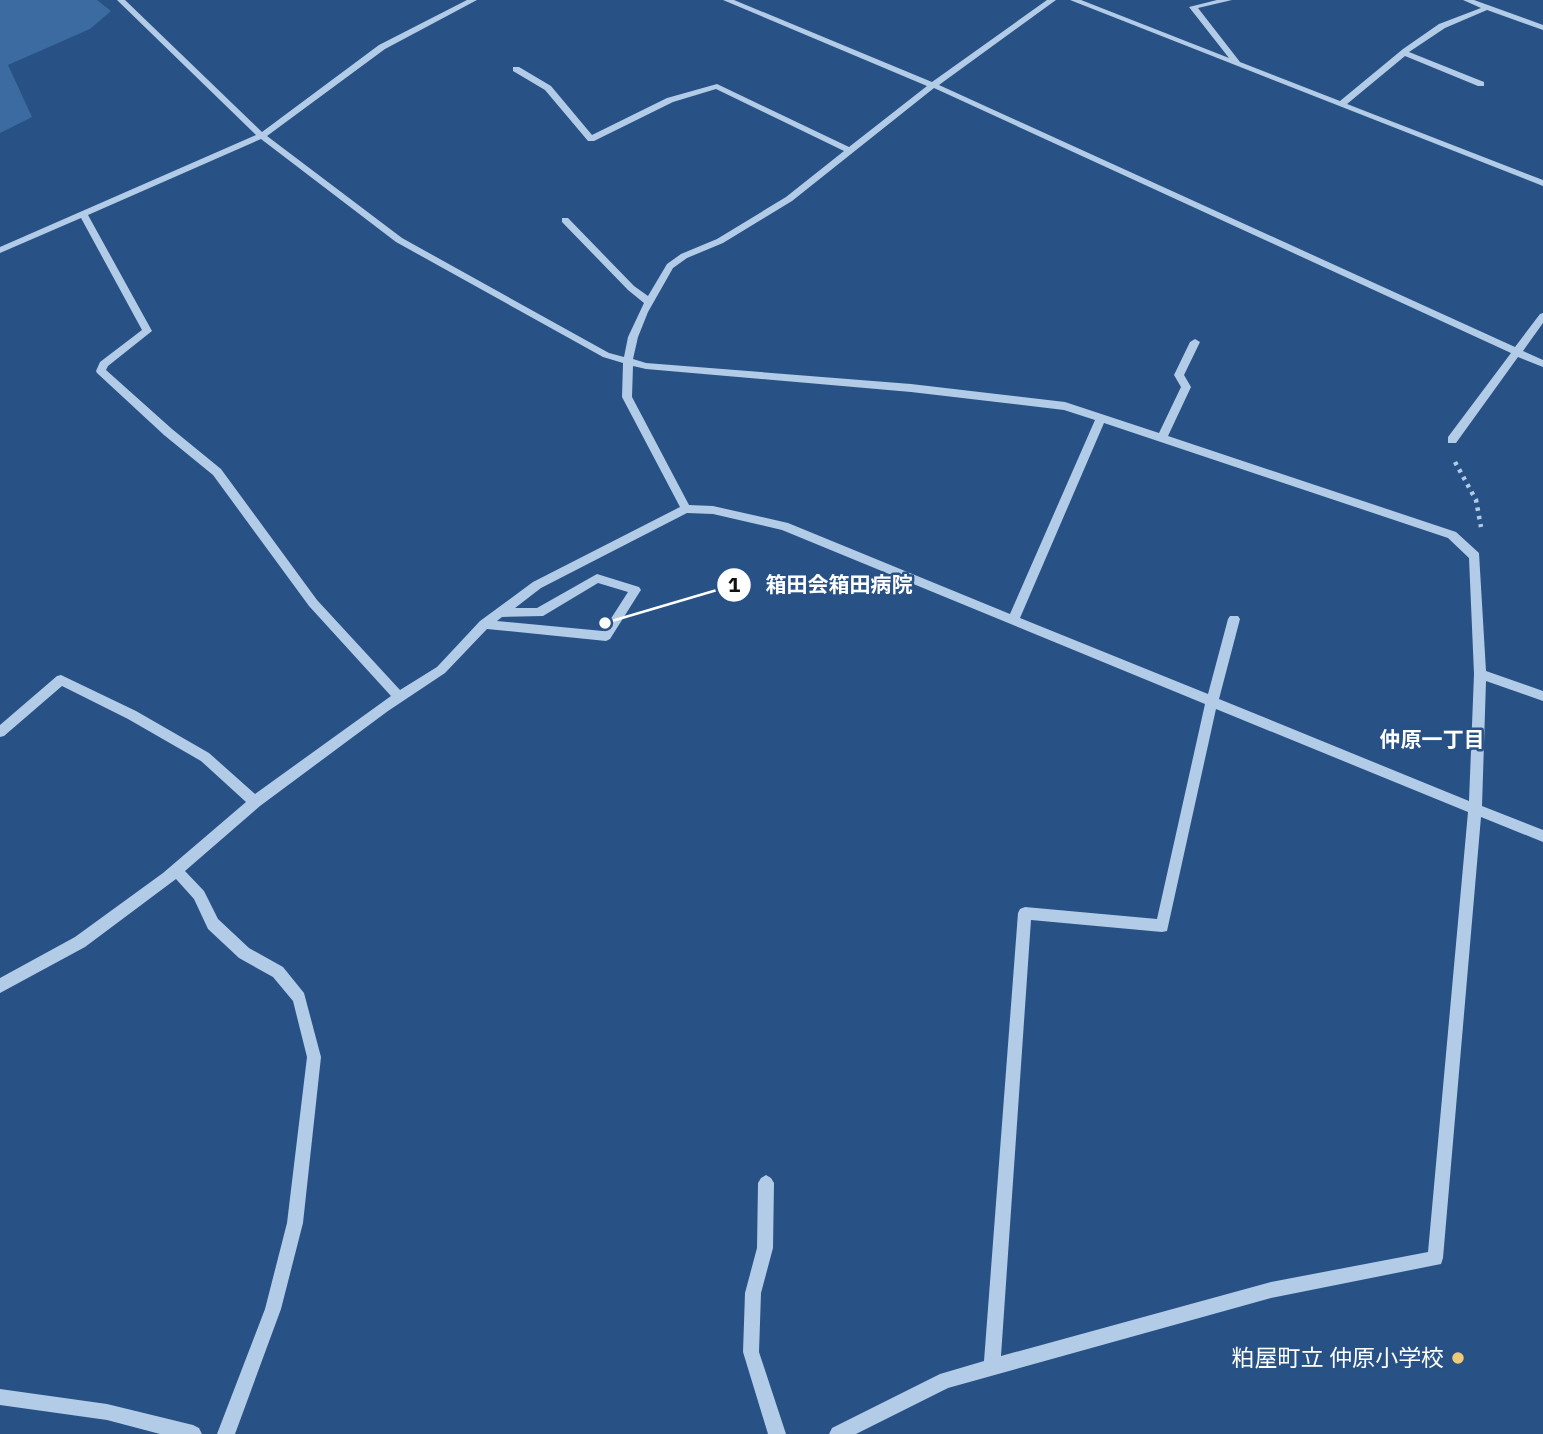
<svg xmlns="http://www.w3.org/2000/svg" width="1543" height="1434" font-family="'IBM Plex Sans','Noto Sans JP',sans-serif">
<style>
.green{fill:#3c6ba1}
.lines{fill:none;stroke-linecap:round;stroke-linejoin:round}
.path{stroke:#b2cbe7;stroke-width:4.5;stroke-dasharray:3.5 5;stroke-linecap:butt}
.minor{fill:#b2cbe7;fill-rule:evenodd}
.poi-dot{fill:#efcb78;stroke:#285185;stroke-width:2.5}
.labels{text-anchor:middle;stroke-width:5;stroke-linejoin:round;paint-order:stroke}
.neighbourhood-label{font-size:21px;font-weight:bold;fill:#fff;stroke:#285185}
.near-poi-label{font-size:23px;fill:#fff;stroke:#285185;text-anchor:end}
.leader{fill:none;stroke:#fff;stroke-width:2.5}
.callout-dot{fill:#fff;stroke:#285185;stroke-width:2.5}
.mark-label{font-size:21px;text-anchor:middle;font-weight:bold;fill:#111}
.callout-label{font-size:21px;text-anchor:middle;font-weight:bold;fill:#fff;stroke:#285185;stroke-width:5;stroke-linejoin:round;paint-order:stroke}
</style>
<rect width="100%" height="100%" fill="#285185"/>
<path class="green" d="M0,0h97l14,11 -21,18 -82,36 24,52 -32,16z"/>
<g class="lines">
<path class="path" d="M1455,462l21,38 5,27"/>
<g class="minor">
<path d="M117,0h8l137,132 117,-87 88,-45h10l-92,49 -118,87 135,102 207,115 15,4 4,-20 16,-34 -16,-13 -66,-68v-4h6l66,68 14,10 19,-32 14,-10 36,-15 69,-42 58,-46 -128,-62 -43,13 -79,39h-6l-43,-51 -32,-19v-4h6l32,19 41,49 75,-37 50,-14 132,63 78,-61 -204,-86h11l198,82 115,-82h9l-117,85 576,262 25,-33 3,-1v10l-20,28 20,9v7l-25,-10 -62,86h-8v-6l63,-84 -577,-265 -142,113 -69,42 -36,15 -14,10 -25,44 -10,25 -5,22 13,4 265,21 154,18 94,31 22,-46 -7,-12 16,-33 5,-3 5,3 -16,33 7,12 -23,49 288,96 23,21 7,118 57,20v10l-57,-20 -4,125 61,24v12l-62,-25 -38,441 -2,6 -170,34 -323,90 -92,46h-27l3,-6 108,-54 44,-13 34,-448 2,-4 5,-2 132,12 48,-215 -423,-174 -69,-16 -26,-1 -146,75 -26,20h22l60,-34 42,13 2,3 -2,3 -29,46 -4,2 -119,-12 -42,44 -57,38 -128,95 -75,65 19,20 14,28 31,29 34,19 21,26 17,64 -18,166 -22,86 -46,125h-18l48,-125 22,-86 20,-166 -14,-56 -20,-24 -34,-19 -31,-29 -14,-30 -18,-20 -91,68 -85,46v-15l75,-41 88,-64 83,-71 -45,-41 -73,-42 -66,-33 -58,50 -4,1v-12l57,-49 4,-1 75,36 73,42 46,41 136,-98 -82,-90 -96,-131 -49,-40 -67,-62 -1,-2 4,-9 42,-32 -61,-112 -81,35v-6l256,-112zM261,139l135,103 207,115 20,6 -1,34 58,110 -147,75 -53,39 -43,46 -37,23 -83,-90 -96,-131 -49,-40 -66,-59 2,-4 44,-35 -64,-116zM633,366l13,3 265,23 153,18 31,10 -85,194 -222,-91 -75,-17 -24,-1 -57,-108zM1104,423l344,115 21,20 5,116 -5,127 -250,-102 21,-80 -2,-3h-8l-2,3 -20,75 -188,-76zM598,583l30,9 -25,39 -106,-10 5,-4 41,-1zM1216,709l252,103 -40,440 -157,30 -270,74 30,-436 131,12 5,-1z"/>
<path d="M1070,0h11l148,58 -40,-51 28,-7h15l-34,8 42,54 100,39 63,-52 36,-25 42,-16 -18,-8h11l69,25v5l-56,-20 -42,18 -36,24 75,30v4h-6l-73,-30 -58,48 196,76v6z"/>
<path d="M766,1175l5,3 3,5 -1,65 -12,45 -2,59 27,82h-18l-25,-82 2,-59 12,-45 1,-65 3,-5z"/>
<path d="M0,1389l107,15 86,21 6,3 3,6h-42l-53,-14 -107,-15z"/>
</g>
</g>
<circle class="poi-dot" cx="1458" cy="1358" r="7"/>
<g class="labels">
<g class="neighbourhood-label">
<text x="1432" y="747">仲原一丁目</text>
</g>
<g class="near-poi-label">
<text x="1444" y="1366">粕屋町立 仲原小学校</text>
</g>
</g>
<path class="leader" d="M605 623L734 585"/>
<g class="callout-dot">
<circle cx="605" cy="623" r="7"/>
<circle cx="734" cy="585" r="18"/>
</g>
<g class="mark-label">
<text x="734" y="592">1</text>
</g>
<g class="callout-label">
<text x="839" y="592">箱田会箱田病院</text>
</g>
</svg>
